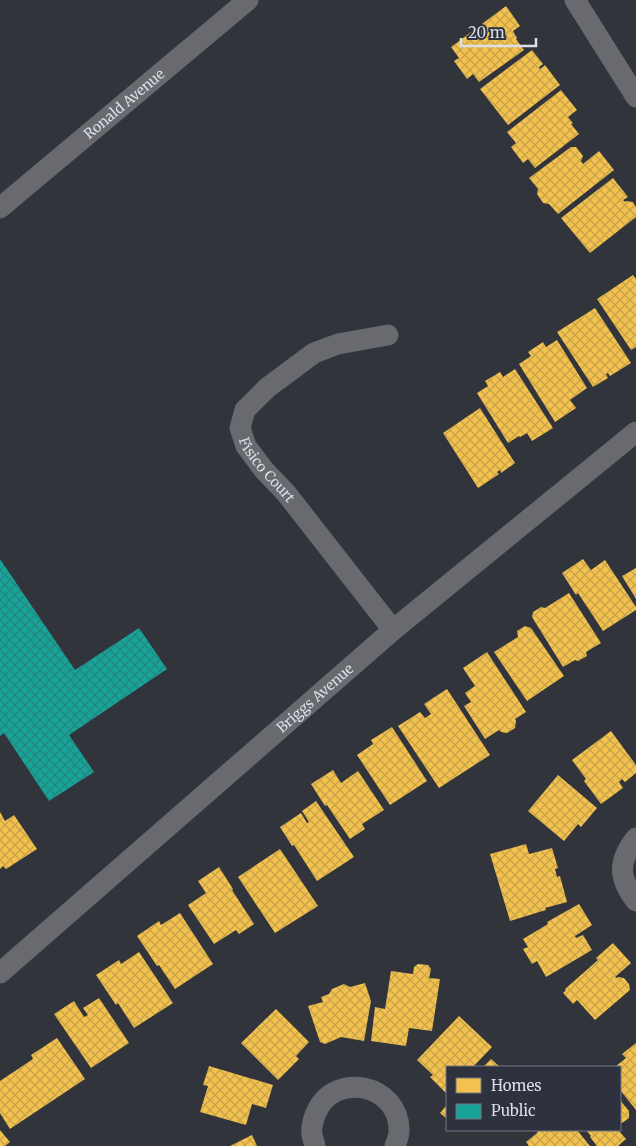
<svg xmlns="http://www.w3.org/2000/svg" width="636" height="1146" font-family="Merriweather,serif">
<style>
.homes{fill:url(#homes-cross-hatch)}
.public{fill:url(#public-cross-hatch)}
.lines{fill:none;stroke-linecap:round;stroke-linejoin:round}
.minor{stroke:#686a6f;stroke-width:21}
.labels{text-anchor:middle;stroke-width:5;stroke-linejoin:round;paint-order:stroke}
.street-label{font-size:14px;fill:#dbdee6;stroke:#2e323f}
</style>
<defs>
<pattern id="homes-cross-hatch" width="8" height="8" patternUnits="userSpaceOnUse" patternTransform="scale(1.25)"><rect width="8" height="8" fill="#f2c14e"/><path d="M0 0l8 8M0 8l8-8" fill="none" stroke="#c6a24c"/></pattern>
<pattern id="public-cross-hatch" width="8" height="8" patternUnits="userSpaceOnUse" patternTransform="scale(1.25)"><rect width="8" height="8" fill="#17a398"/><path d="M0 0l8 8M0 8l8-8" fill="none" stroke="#24867f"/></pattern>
</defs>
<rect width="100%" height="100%" fill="#32343b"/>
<g class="homes">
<path d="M506,6l14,20 -7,5 4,7 -1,1 8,11 -45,32 -6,-8 -6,5 -13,-18 5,-3 -8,-11z"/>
<path d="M532,50l11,14 -4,3 1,2 5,-4 15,20 -52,40 -28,-36z"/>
<path d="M561,90l16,20 -9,7 5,6 -2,1 8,10 -44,34 -7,-9 -5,4 -12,-16 5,-4 -9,-11z"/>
<path d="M571,147h5l7,9 -2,5 2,3 16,-13 15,19 -56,44 -9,-10 -6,-1 -6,-9 1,-5 -9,-11z"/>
<path d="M613,178l15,19 -5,3 2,2 1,-1 7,1 3,5v10l-46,36 -29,-35z"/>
<path d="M633,275l3,4v68l-5,3 -34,-51z"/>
<path d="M595,308l36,55 -21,13 -2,-3 -2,1 2,4 -15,9 -36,-55z"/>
<path d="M557,340l30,48 -17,12 6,8 -21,14 -36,-58 12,-8 -3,-4 15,-10 3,5z"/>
<path d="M515,369l38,59 -21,13 -5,-8 -7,4 -1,-1 -11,7 -31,-50 11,-7 -3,-5 15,-9 3,5z"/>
<path d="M480,408l35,55 -14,10 -1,-3 -3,2 2,2 -21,14 -35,-55z"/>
<path d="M583,559l8,11 14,-10 31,47v3l-33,21 -25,-38 -2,2 -14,-22z"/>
<path d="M636,568v31l-14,-23z"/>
<path d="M569,593l32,50 -15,9 1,4 -9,5 -3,-1 -12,7 -31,-50 1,-5 8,-5 4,1z"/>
<path d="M525,626l6,2 33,48 -37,25 -33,-49 24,-15 -1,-6z"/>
<path d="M487,652l39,60 -11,7 1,2 -1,7 -8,5 -6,-1 -2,-2 -14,9 -21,-33 7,-4 -6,-9 10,-7 -12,-18z"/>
<path d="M447,689l43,66 -51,33 -41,-62 22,-14 5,6 6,-4 -7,-10z"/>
<path d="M392,727l35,54 -37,24 -33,-50 16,-11 -2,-4z"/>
<path d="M611,731l25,34v8l-11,9 -3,-3 -3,3 4,6 -22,16 -17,-23 2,-2 -14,-19z"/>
<path d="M333,770l8,13 17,-12 26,39 -22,14 3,5 -15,10 -23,-34 -2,1 -14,-22z"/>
<path d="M558,775l39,33 -16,19 -3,-3 -14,17 -36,-30z"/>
<path d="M316,801l38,56 -37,24 -23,-36 -2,1 -12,-19 21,-14 6,10 2,-1 -7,-11z"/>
<path d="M0,812l5,9 9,-6 23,34 -31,20 -3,-3 -3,3z"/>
<path d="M526,844l3,10 23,-6 6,20 -3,1 2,8 3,-1 7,26 -22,6 1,2 -36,11 -20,-67z"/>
<path d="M280,849l38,57 -43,27 -37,-56z"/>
<path d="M219,867l14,22 -1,1 22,34 -15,10 -3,-4 -22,14 -26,-39 18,-12 -8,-12z"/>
<path d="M579,904l13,21 -17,11 1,2 7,-3 9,15 -46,27 -9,-16 -5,3 -9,-15 5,-2 -5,-8 25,-15 -1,-2z"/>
<path d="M180,913l33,51 -38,25 -16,-24 -2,1 -20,-30 22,-15 2,4z"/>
<path d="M613,943l18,20 -16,14 2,1 1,-1 6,1 5,6 1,6 -35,30 -18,-20 -4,4 -10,-11 3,-3 -1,-1 33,-29 -2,-2z"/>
<path d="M139,952l34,51 -39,25 -16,-25 -2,2 -20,-30 23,-15 2,4z"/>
<path d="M418,964l10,1 3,4 -2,9 11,1 -8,52 -23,-3 -3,18 -35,-5 4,-34 10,2 6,-38 22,3 1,-7z"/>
<path d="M365,983l6,18 -7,40 -23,-4 -16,7 -5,-2 -12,-36 15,-4 -2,-5 8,-3 3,-5 12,-5 6,3z"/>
<path d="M99,998l30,45 -38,25 -37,-54 20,-13 10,16 4,-2 -5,-7z"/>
<path d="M276,1009l33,33 -13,14 3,3 -21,21 -37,-37z"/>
<path d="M459,1016l33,31 -19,20h-26v27l-17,-17 3,-2 -16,-15z"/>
<path d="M57,1038l28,41 -75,50 -10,-16v-32l33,-22 -2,-4z"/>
<path d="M636,1043v67l-16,-20v-23h-5l11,-9 -4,-4z"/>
<path d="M491,1059l9,8h-17z"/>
<path d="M209,1066l64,19 -7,23 -14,-4 -6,21 -46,-13 8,-26 -5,-1z"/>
<path d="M620,1100l9,11v7l-7,5h-2z"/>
<path d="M447,1105v14l-7,-6z"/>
<path d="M0,1130l10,12 -5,4h-5z"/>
<path d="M538,1130h39l13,16h-61l-3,-4 11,-9z"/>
<path d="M586,1130h32l8,9 -8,7h-21l-7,-9 1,-1z"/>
<path d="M252,1135l5,11h-27z"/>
</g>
<path class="public" d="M0,559l75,111 64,-42 28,41 -98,66 25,37 -45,29 -45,-68 -4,3z"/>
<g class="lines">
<g class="minor">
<path d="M575,0l61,97"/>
<path id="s1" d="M0,208l248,-208"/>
<path id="s2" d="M388,335l-50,9 -24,9 -47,35 -22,22 -5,18 6,18 18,24 22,23 107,137"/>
<path d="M636,838c-18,23 -18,40 0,63"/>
<path id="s3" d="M0,973l393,-343 243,-198"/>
<path d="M315,1146c-1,-4 -2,-7 -3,-11 -1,-8 1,-15 4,-22 18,-43 84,-29 83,18 0,5 -2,10 -4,15"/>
</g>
</g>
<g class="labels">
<g class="street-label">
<text dy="5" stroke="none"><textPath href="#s1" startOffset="162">Ronald Avenue</textPath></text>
<text dy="5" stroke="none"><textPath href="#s2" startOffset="235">Fisico Court</textPath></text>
<text dy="5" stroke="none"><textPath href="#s3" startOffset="418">Briggs Avenue</textPath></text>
</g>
</g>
<rect x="446" y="1066" width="175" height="65" fill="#2e323f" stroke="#737782"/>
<rect x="456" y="1078" width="25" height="15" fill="#f2c14e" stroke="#737782"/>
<text x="491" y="1091" font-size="15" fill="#dbdee6">Homes</text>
<rect x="456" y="1104" width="25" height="15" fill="#17a398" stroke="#737782"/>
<text x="491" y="1116" font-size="15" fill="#dbdee6">Public</text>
<path d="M461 38v8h75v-8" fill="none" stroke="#dbdee6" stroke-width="2.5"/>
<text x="468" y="38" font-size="15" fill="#dbdee6" stroke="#2e323f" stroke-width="4" paint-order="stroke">20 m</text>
</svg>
